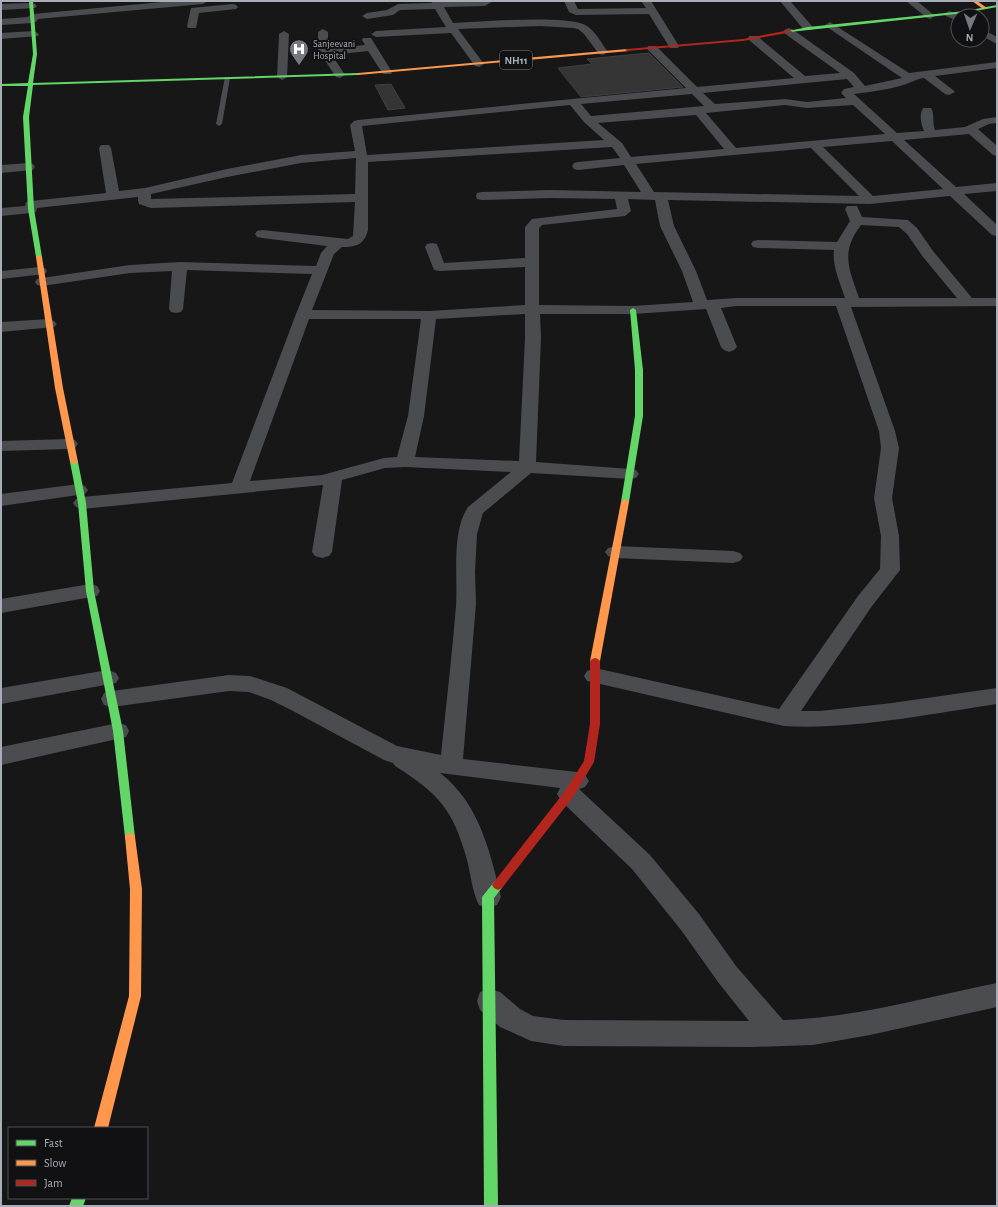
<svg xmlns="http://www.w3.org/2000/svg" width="998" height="1207" font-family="'Alegreya Sans',sans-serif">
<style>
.building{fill:#353536;stroke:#3f4043}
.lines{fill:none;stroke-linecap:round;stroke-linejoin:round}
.lane{fill:#4b4c50;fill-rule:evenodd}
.street{fill:#4b4c50;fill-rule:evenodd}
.fast{fill:#63d668;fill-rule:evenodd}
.slow{fill:#ff974d;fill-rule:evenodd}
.jam{fill:#b3261e;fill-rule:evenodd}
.labels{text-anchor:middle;stroke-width:4;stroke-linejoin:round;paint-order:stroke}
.far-poi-label{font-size:10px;fill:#a8adb8;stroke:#111113;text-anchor:start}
.shield{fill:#111113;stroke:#7b7e86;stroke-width:1}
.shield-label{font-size:11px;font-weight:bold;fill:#a8adb8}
</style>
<rect width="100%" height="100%" fill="#171717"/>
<g class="building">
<path d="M649,53l34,34 -102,10 -23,-29 34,-4 -5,-5z"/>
<path d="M391,84l14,24 -17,2 -13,-25z"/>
</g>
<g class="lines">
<path class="lane" d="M225,77l5,1 -8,46 -3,2 -3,-2z"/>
<g class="street">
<path d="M173,1h35l-5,3 -165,15 -2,3 -3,1 -32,2v-6l27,-2 2,-2 3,-1z"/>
<path d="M431,1h62l-8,5 -41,1 9,16c25,-1 117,-9 134,3 9,6 15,18 21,26l-5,3 -4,-1 -15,-20 -6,-5 -5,-1 -33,-2 -82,3 26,35 -5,3 -4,-1 -24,-33 -75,4 -5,-3 5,-3 70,-4 -11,-18 -35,1 -7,5 -26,4 -5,-3 5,-3 20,-3 11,-6 34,-1z"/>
<path d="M564,1h10l4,8 68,-1 -5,-7h10l28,45 -1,2h-8l-21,-34 -73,1 -7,-3z"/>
<path d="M780,1h10l22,25 1,2 -1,2h-8z"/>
<path d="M906,1h11l18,15 -5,3 -3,-1z"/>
<path d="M32,3l3,1 2,2 -2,2 -34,2v-6z"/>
<path d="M233,4l3,1 2,2 -2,2 -37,4 -3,15h-8l-1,-2 4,-18z"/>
<path d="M949,11l13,5h-4v5l-12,-5 -2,-2z"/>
<path d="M830,22l79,51 88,-11v6l-62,8 18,14 2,2 -6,3 -4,-1 -21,-16c-9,1 -15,6 -24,8 -15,4 -30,6 -46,8l43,39 27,-2c-3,-7 -5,-17 -1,-23h8c4,6 1,15 4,22l30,-3 18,-8 14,-2v6l-8,1 -11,5 19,17v10l-4,-1 -24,-21 -65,6 52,47 41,-4v8l-33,3 33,31v11l-5,-1 -42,-39 -80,8 -202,-4 6,26 22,45 11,29 29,-2h109c-5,-16 -13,-32 -11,-48l-76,-2 -5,-1 -2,-3 2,-3 5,-1 79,2 13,-21 -5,-12 2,-3h10l5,11 46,3 9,8 16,23 39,47h25v8l-146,1 44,124 4,17 -7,50 7,38 1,34 -28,36 -71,105h19l72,-8 105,-15v16c-68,10 -145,26 -213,22l-197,-45 -3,-5 3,-5 8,-3 184,41 79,-113 22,-27 1,-33 -7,-38 7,-50 -2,-17 -43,-125h-100l-15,2 16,39 -3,3 -5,2 -5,-2 -3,-3 -15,-38 -73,5h-93l1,24 -5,124 94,7 6,1 3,4 -3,4 -6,1 -99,-6 -48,40 -6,21 -2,37 1,33 -13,155 114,13 8,3 4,6 -4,6 -6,2 71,66 49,59 37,52 47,54c72,-2 143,-23 214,-37v24l-127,28 -57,10 -61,2 -188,-1 -33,-5 -31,-14 -20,-17 -3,-9 3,-9 10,-3 10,3 20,17 13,7 31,4 185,1 -31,-39 -37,-52 -49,-61 -71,-68 -4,-7 3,-6 -120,-15c39,30 50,78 61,124l-4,8 -9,3 -9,-3c-7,-14 -8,-30 -12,-45 -14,-51 -28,-66 -72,-94l-2,-3 -9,-3 -91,-49 -22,-11 -22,-8 -20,-1 -117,16 -8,-2 -3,-6 3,-6 8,-2 117,-16 21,1 37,12 110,58 44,9c5,-50 11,-99 15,-149 2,-29 -5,-74 12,-99l43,-35 -106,-5 -20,1 -43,12 -10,72 -3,4 -7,2 -7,-2 -3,-4 11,-67 -241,24 -6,-2 -3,-4 3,-4 6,-2 150,-14 64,-169 16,-40 -125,-4 -4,39 -2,3 -5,1 -5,-1 -2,-3 3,-38 -42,2 -88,13 -5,-1 -2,-3 2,-3 5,-1 88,-13 50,-3 136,4 5,-13 6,-7 -65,-8 -5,-1 -2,-3 2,-3 5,-1 86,9 5,-3 2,-34 -204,6 -12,-4 -1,-3v-4l-101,11 -1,4 -5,1 -30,3v-8l24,-2 1,-4 5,-1 75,-8 -7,-45 2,-3h8l2,3 8,43 26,-3 82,-19 74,-14 54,-4 -5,-26 4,-4 4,-1 328,-32 -38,-38 -1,-2 1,-2h8l41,41 97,-9 -45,-38 -1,-2 1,-2h8l48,40 35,-3 -56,-40 -1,-2 5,-3 4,1 62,44 11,13 37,-8 -75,-51 -2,-2zM847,79l7,8 -10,2 -3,4 5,5 -39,4 -22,-3 -70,5 -12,-11zM692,94l12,12 -113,10 -10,-12zM570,105l14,17 20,18 -237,15 -5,-29zM785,105l22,3 46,-3 32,29 -149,14 -30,-35zM696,115l28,34 -93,8 -9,-14 -24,-20zM892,141l51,48 -70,7 -50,-49zM612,147l8,11 -42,4 -4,1 -2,3 2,3 4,1 46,-5 17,27 -91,-2 -68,2 -5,1 -1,3 1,3 5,1 68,-2 65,1 2,10 -85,10 -7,8v31l-81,5 -7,-19 -5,-1 -5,1 -2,3 9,23 5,1 86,-4v38l-96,6 -117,-1 22,-56 8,-7c14,0 22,-2 26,-17v-68zM811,148l48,48 -205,-4 -18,-28zM356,158l-1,36 -204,5v-5l76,-17 74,-14zM628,199l27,1 5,26 22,45 11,31 -60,4 -94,-1v-77l3,-3 83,-9 6,-5zM861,225l38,2 8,7 16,23 34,41h-98c-10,-30 -19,-45 2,-73zM525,314v24l-6,123 -104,-4 9,-41 12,-97zM309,319h112l-13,97 -11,41 -13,1 -62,17 -72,6z"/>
<path d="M323,29l5,3v17l37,-4 -3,-5 1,-2h8l21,34 -1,2h-8l-15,-23 -36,4 13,20 -5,3 -4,-1 -18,-27v-18z"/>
<path d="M982,29l15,8v7l-15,-8z"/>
<path d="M34,31l5,3 -1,2 -37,3v-6z"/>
<path d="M284,31l5,3 -2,43 -5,3 -5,-3 2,-43z"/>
<path d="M29,163l4,1 2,3 -2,3 -32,3v-8z"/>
<path d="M40,267l5,1 2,3 -2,3 -44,5v-8z"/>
<path d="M49,319l5,2 3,3 -3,3 -53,5v-10z"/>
<path d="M69,439l6,1 3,4 -3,4 -6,1 -68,2v-10z"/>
<path d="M79,484l6,2 3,4 -3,4 -84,12v-12z"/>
<path d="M615,546l118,5 7,2 3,4 -3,4 -7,2 -118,-5 -7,-2 -3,-4 3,-4z"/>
<path d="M90,584l7,2 3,5 -3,5 -96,17v-14z"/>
<path d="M108,670l8,3 3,5 -3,5 -115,21v-16z"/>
<path d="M118,723l8,2 3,6 -3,6 -125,28v-18z"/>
</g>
<g class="fast">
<path d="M29,1h4l4,53 -4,29 325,-10 2,1 -2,1 -325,10 -4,32 5,92 8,48 -3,2 -3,-2 -8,-48 -5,-92 5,-31h-27v-2l27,-1 5,-29z"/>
<path d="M997,5v2l-32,6 -175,19 -2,-1 20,-4 157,-16z"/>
<path d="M633,308l3,2 7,60v46l-14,86 -4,3 -4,-3 14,-86v-46l-5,-60z"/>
<path d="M71,460h6l1,2 8,41 8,88 29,140 12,106 -1,3 -4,1 -4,-1 -1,-3 -12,-106 -27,-140 -8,-88 -8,-41z"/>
<path d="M498,880l4,2 2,3 -10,13 4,308h-14l-2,-309 12,-15z"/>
<path d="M72,1198h14l-3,8h-14z"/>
</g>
<g class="slow">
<path d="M972,1h5l10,7 -4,1z"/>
<path d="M627,49l2,2 -271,24 -2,-1 2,-1z"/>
<path d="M39,255l3,2 21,131 15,74 -4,2 -4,-2 -15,-74 -19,-131z"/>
<path d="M625,499l4,3 -29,159 -2,2h-6l-2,-2 31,-159z"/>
<path d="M130,833l4,1 1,3 7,52 -1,107 -33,132h-14l35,-132 1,-107 -5,-52 1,-3z"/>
</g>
<g class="jam">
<path d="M790,30l2,2 -49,9 -116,10 -2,-1 2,-1 116,-10z"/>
<path d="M595,658l3,1 2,2v63l-6,38 -21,35 -71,91 -4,2 -4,-2 -2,-3 2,-3 71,-91 19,-30 6,-37v-63l2,-2z"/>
</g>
</g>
<defs>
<symbol id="hospital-pin" viewBox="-11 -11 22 30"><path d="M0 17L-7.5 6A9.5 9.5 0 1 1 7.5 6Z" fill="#757880" stroke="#111113"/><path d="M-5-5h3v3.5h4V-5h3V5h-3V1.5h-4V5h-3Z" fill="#fff"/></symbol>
</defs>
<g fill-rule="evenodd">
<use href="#hospital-pin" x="288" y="38" width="22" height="30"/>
</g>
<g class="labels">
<g class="far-poi-label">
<text x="313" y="47">Sanjeevani<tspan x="313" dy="12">Hospital</tspan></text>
</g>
<rect class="shield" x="500" y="51" width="32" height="18" rx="3"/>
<g class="shield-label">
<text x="516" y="64">NH11</text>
</g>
</g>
<rect width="998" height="1207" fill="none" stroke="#a8adb8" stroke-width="4"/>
<rect x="8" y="1127" width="140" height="72" fill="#111113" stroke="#4d4f55"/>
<rect x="16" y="1140" width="20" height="6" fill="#63d668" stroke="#4d4f55"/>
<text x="44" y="1147" font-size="12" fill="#a8adb8">Fast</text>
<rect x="16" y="1160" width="20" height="6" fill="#ff974d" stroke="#4d4f55"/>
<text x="44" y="1167" font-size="12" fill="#a8adb8">Slow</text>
<rect x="16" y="1180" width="20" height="6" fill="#b3261e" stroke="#4d4f55"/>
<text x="44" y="1187" font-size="12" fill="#a8adb8">Jam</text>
<g transform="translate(970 28) rotate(182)"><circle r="19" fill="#111113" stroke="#4d4f55"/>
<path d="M0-3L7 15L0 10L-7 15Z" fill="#757880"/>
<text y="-6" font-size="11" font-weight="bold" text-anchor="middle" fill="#a8adb8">N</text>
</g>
</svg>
